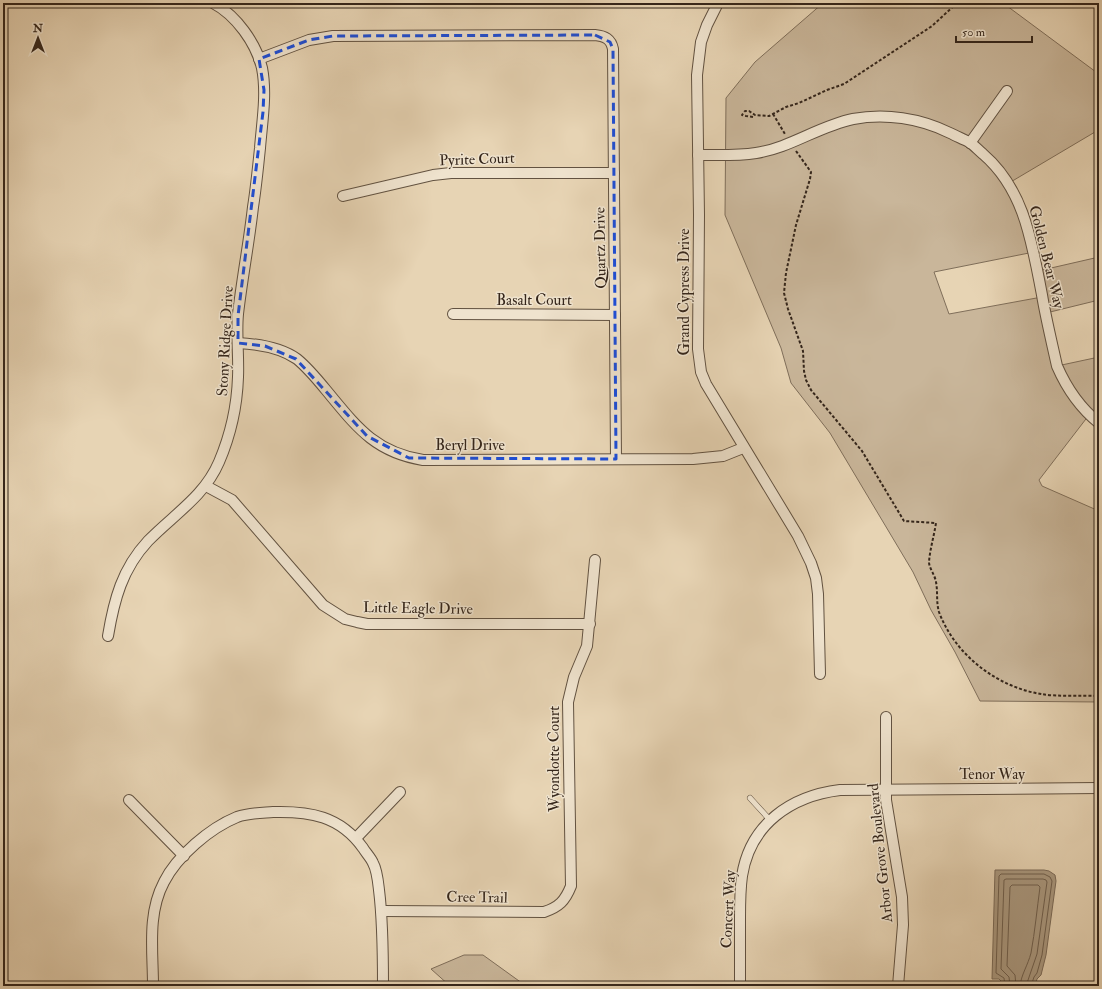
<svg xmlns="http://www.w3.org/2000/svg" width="1102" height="989" font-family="'IM FELL Double Pica',serif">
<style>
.green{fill:#c9b69a;stroke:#7f6e5a}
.water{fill:#aa9980;stroke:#7b6b58}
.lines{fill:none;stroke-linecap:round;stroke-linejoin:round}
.shore{stroke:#70604e;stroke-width:1}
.lane-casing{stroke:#625241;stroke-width:6}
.street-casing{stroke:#625241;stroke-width:12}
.path{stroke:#35261b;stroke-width:2;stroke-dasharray:3 2;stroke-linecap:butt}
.lane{stroke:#efe3ce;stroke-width:5}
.street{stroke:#efe3ce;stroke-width:10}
.marked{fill:none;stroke:#1d4ed8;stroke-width:3;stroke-dasharray:8 5;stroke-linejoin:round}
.labels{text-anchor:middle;stroke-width:3;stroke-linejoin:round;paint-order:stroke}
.street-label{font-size:15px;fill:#35261b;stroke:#efe3ce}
</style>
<rect width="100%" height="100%" fill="#e7d4b4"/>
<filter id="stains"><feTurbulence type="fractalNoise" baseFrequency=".005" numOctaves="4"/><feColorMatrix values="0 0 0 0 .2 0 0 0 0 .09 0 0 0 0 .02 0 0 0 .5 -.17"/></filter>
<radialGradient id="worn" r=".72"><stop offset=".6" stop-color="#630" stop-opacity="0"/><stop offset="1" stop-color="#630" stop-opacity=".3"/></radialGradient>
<g class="green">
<path d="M823,3h180l93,69 3,-6v79l-4,-13 -86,51 25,69 -100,20 15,42 93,-17 -4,-26 61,-14v43l-53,13 11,53 42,-9v66l-10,-8 -50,65 3,6 57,25v191l-119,-1 -25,-49 -24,-42 -18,-38 -83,-139 -39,-50 -10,-35 -56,-133 1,-117 29,-36z"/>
<path d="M464,955h19l43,31h-76l-19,-17z"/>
</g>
<path class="water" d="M995,870h49l5,1 6,4 1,6 -10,74 -5,20 -4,4 -2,7h-34v-5l-2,-2h-7z"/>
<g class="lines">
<g class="shore">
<path d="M1005,986l-1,-8 -8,-5 3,-97 2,-2h43l6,3 2,4 -10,74 -5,18 -3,4 -3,9"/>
<path d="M1010,986l-1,-9 -8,-8 3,-89 2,-1h37l3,1 1,2 -10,72 -11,32"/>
<path d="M1016,986l-1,-11 -8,-9 3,-79 2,-2h26l2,2c-3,22 -5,44 -9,66 -3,12 -10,22 -11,33"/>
</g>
<defs>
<path id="lane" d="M750,798l20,22"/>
<g id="street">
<path d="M718,3l-11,22 -6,17 -4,33 2,140 -1,134 3,23 5,12 92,152 13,27 5,15 2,16 2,80"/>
<path d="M259,59l50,-19 24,-4 262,-1c10,1 16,4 18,14l3,410"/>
<path d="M970,143l37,-52"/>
<path d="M698,155c19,0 39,1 58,-2 34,-5 63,-27 97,-34 32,-6 67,-1 97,14 6,3 13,6 19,9 5,3 9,8 14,12 42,36 49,90 59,141 4,24 10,48 15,71 10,23 22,41 42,57"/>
<path d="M343,196l90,-21 18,-2h163"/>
<path d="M453,314l162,1"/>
<path d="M238,343c20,1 42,4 59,16 11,9 20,20 29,31 30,36 48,62 97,70l270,-1 30,-3 20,-8"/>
<path d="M206,486l26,14 91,105 22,14 12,3 10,2h223"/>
<path d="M108,636c6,-36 14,-67 40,-95 25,-26 56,-44 71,-79 12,-28 18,-55 19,-85 1,-21 -2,-42 0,-63 4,-35 11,-71 15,-107 3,-19 5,-39 7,-59 2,-26 7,-54 2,-80 -6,-25 -26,-53 -49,-65"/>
<path d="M886,717v83l16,97 1,28 -5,61"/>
<path d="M129,800l55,56"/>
<path d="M356,838l44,-46"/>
<path d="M382,911l162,1c15,-5 21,-11 27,-26l-3,-184 6,-25 13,-31 8,-86"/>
<path d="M153,986c0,-35 -6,-72 11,-104 13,-26 46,-54 73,-65 12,-4 23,-4 36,-5 37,-1 67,4 90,36 3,5 8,10 10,15 4,7 5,18 6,27 4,32 4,64 4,96"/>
<path d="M740,986c0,-23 0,-45 0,-68 0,-14 0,-28 2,-42 8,-52 49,-80 98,-86l259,-2"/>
</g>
</defs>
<use href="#lane" class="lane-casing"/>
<use href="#street" class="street-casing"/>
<g class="path">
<path d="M773,114l12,20"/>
<path d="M753,117l-7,-1 -4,-1 3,-4h4l6,4 14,1 17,-9 13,-4 28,-13 17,-6 88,-58 25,-23"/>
<path d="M796,151l15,21 -1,7 -14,46 -10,48 -2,20 4,16 15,42 1,20 2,9 5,10 51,61 42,70 32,2c-2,13 -6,26 -7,39 0,6 6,13 7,20 2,10 0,20 3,30 16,43 58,75 102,82 16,3 41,1 58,2"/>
</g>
<use href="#lane" class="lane"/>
<use href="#street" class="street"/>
</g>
<path class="marked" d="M595,35l15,7 3,7 3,410 -207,-1 -42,-22 -71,-77 -31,-13 -27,-3v-27l25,-204 1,-22 -5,-31 50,-19 24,-4z"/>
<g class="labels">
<g class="street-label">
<text transform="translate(477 159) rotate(-2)" y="5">Pyrite Court</text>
<text transform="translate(600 248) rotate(-91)" y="5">Quartz Drive</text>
<text transform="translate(1047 257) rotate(76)" y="5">Golden Bear Way</text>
<text transform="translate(684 292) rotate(-90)" y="5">Grand Cypress Drive</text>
<text x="534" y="305">Basalt Court</text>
<text transform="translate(225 341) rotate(-87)" y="5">Stony Ridge Drive</text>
<text x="470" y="450">Beryl Drive</text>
<text transform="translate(418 608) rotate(1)" y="5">Little Eagle Drive</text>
<text transform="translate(554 759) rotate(-90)" y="5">Wyondotte Court</text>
<text x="992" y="779">Tenor Way</text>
<text transform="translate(880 853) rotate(-96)" y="5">Arbor Grove Boulevard</text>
<text transform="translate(477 897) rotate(1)" y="5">Cree Trail</text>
<text transform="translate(728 909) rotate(-87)" y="5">Concert Way</text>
</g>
</g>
<rect width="1102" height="989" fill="none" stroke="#e7d4b4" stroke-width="16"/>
<rect x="4" y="4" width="1094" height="981" fill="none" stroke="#35261b" stroke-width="2"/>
<rect x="8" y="8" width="1086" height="973" fill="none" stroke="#35261b"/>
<g transform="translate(38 38)" stroke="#efe3ce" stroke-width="3" paint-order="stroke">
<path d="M0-3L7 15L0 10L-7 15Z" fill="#35261b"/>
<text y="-6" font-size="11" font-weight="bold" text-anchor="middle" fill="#35261b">N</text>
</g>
<path d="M956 36v6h76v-6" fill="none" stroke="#35261b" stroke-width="2"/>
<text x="962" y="36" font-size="12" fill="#35261b" stroke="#efe3ce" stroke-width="3" paint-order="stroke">50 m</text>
<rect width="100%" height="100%" filter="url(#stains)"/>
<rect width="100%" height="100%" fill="url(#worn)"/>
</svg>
